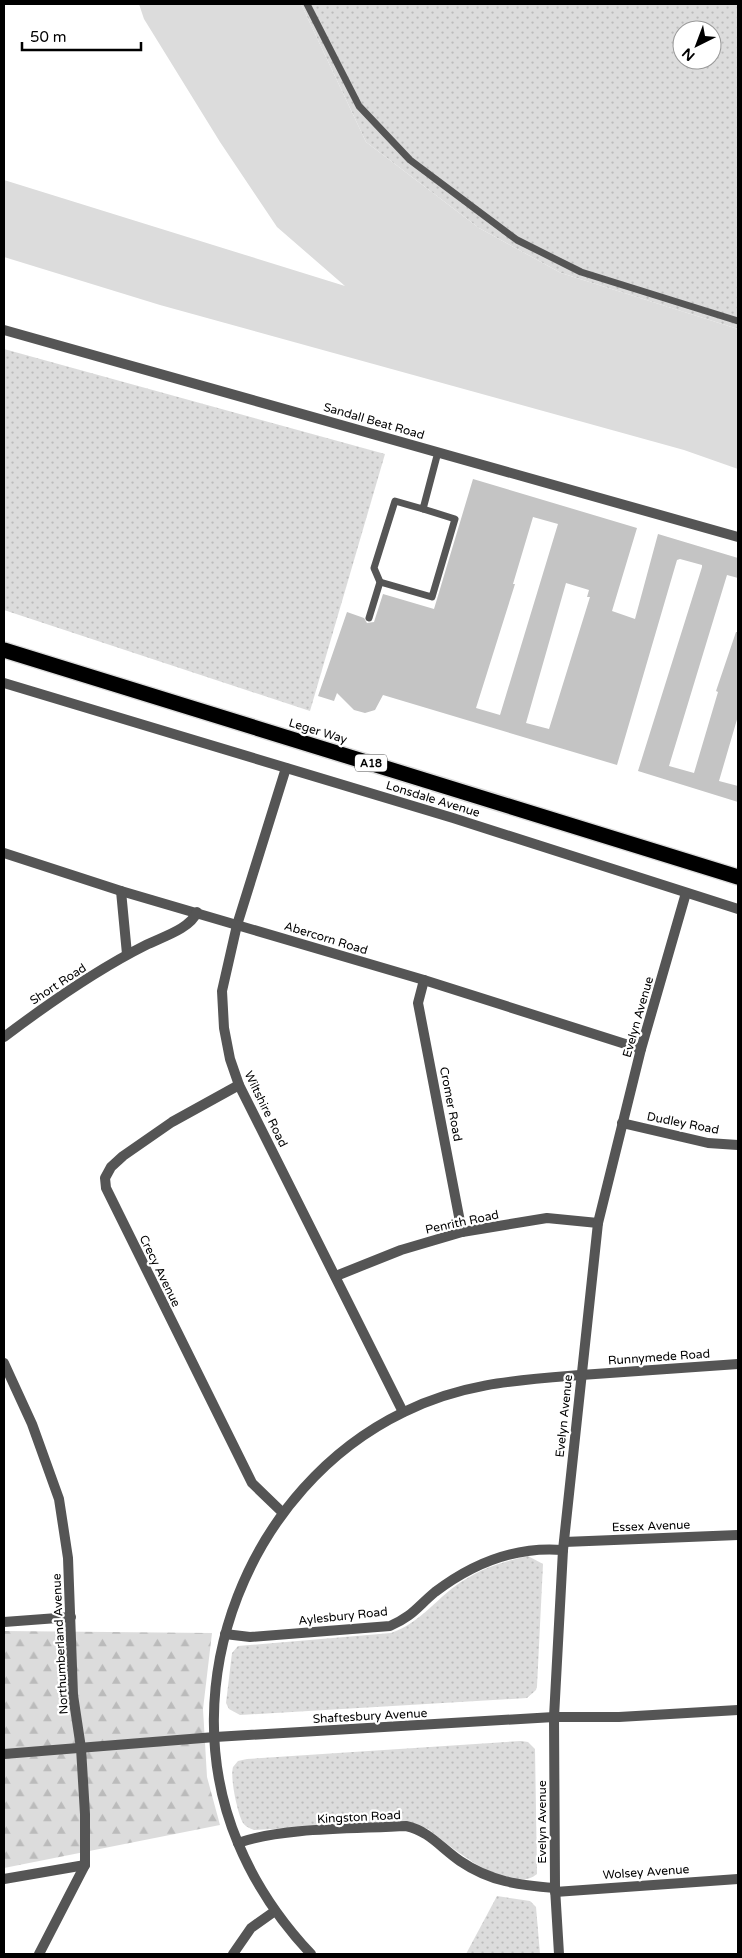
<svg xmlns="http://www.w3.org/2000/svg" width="742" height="1958" font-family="'Varela Round',sans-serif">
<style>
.grass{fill:url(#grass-dots);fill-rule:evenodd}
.forest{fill:url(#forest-firs)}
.pitch{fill:#dcdcdc}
.building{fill:#c4c4c4;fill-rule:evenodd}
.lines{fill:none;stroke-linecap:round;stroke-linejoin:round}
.highway-casing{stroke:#dbdbdb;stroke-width:18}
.lane{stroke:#555;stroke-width:7}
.street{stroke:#555;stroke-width:10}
.highway{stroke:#000;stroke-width:15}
.labels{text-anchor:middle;stroke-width:4.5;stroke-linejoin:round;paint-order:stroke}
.shield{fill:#fff;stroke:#4c4c4c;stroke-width:1}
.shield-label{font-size:11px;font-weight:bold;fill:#000}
.street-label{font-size:12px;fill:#000;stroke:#fff}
</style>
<defs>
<pattern id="grass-dots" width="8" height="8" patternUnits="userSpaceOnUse" patternTransform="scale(1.25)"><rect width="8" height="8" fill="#dcdcdc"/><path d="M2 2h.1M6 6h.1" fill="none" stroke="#bbb" stroke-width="1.8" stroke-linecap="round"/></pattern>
<pattern id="forest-firs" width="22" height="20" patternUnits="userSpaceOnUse" patternTransform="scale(1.25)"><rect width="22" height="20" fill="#dcdcdc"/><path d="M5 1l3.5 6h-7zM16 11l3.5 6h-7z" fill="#bbb"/></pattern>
</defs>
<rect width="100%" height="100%" fill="#fff"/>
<g class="grass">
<path d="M301,4h437v325l-177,-56 -82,-45 -113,-86zM682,30h30v30h-30z"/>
<path d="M4,349l381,105 -75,257 -306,-101z"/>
<path d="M528,1556l15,8 -6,122 -1,4 -9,8 -287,17 -11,-6 -3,-6 6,-50 6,-7 153,-13c32,-11 46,-37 75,-54 19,-12 40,-18 62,-23z"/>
<path d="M521,1741l7,1 7,7 2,125c-28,23 -87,-28 -109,-45l-27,-7 -147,8c-5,-2 -10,-4 -12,-9 -5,-11 -12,-43 -9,-54l5,-6 9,-2z"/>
<path d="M497,1896l33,5 6,6 4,47h-74z"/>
</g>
<path class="forest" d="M4,1631l208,2 -9,76 4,68 13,48 -216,43z"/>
<path class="pitch" d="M139,4h162l65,138 113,86 82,45 177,56v140l-54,-19 -524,-145 -156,-48v-77l341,106 -68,-59 -57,-85 -76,-123z"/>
<path class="building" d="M473,479l164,49 -25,83 23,8 23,-85 80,24v20l-11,-3 -58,191 25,7 24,-81 -2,-1 20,-59h2v84l-19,65 19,5v16l-100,-31 64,-204v-2l-22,-6 -3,1 -60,205 -234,-70 -8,15 -10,3 -11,-3 -17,-17 -3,8 -16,-5 29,-84 17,6 3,5 7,-1 9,-28 51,15zM533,517l25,7 -58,191 -24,-7 39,-124h-2zM566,583l23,7 -2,7h3l-41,132 -23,-6z"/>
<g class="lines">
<defs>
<path id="highway" d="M4,650l734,227"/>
</defs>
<use href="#highway" class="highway-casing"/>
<g class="lane">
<path d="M307,4l52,102 51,54 107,80 64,32 157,49"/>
<path d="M380,582l52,15 23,-78 -32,-10"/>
<path d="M369,618l11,-36 -6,-14 21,-67 28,8 15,-57"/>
</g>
<g class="street">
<path d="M4,330l734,207"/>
<path d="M4,683l449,135 285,91"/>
<path d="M286,768l-49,157 -15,66 2,37 6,31 9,26 164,327"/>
<path d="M4,853l117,38 303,89 217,69"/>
<path d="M121,891l6,63"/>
<path d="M424,980l-6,23 44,229"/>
<path d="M4,1037c45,-34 92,-67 142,-92 16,-8 44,-16 51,-33"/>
<path d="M239,1085l-67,37 -49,34 -12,11 -6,11 1,10 146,295 30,29"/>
<path d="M622,1123l86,20 30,2"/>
<path d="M336,1276l65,-26 61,-18 85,-14 51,5"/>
<path d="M4,1363l28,61 27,75 9,59 5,137 8,53 4,66v51l-46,89"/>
<path d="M564,1542l174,-7"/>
<path d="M4,1622l67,-5"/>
<path d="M225,1634l25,3 140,-11c23,-10 27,-19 45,-34 38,-29 80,-46 128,-42"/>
<path d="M4,1754l211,-17 339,-20h65l119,-7"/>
<path d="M238,1843c46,-16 118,-14 168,-17 23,5 35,22 54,35 31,21 59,24 95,27"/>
<path d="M4,1879l81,-14"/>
<path d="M555,1892l183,-13"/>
<path d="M233,1954l18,-26 24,-17"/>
<path d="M311,1954c-30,-32 -56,-70 -73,-111 -67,-159 11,-356 166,-431 58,-29 114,-32 177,-37 52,-4 105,-7 157,-11"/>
<path d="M559,1954l-4,-66 -1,-171 9,-167 35,-327 43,-174 45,-156"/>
</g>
<use href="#highway" class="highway"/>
</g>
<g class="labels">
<rect class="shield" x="355" y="754.5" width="32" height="17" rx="4"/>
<g class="shield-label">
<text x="371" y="767">A18</text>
</g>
<g class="street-label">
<text transform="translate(374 421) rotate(16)" y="4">Sandall Beat Road</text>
<text transform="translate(318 731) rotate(17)" y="4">Leger Way</text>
<text transform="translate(433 799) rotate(17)" y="4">Lonsdale Avenue</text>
<text transform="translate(326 938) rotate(17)" y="4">Abercorn Road</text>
<text transform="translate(58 984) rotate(-33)" y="4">Short Road</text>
<text transform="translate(638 1017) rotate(-74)" y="4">Evelyn Avenue</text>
<text transform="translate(451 1104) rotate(79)" y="4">Cromer Road</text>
<text transform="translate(266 1109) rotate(64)" y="4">Wiltshire Road</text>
<text transform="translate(683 1123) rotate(11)" y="4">Dudley Road</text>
<text transform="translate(462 1222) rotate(-12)" y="4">Penrith Road</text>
<text transform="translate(160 1271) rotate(64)" y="4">Crecy Avenue</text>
<text transform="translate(659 1357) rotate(-4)" y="4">Runnymede Road</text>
<text transform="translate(564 1416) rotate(-84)" y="4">Evelyn Avenue</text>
<text transform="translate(651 1526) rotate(-2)" y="4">Essex Avenue</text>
<text transform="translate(343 1616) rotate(-6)" y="4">Aylesbury Road</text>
<text transform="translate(60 1644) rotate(-93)" y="4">Northumberland Avenue</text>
<text transform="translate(370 1716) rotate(-3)" y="4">Shaftesbury Avenue</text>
<text transform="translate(359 1817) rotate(-3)" y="4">Kingston Road</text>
<text transform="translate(542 1822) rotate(-90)" y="4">Evelyn Avenue</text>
<text transform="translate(646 1872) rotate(-4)" y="4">Wolsey Avenue</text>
</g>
</g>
<rect width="742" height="1958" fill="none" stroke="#000000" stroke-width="10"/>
<g transform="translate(697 45) rotate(222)"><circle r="24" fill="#ffffff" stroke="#999999"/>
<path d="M0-4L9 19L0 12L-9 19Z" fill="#000000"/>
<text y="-8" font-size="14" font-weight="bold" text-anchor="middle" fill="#000000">N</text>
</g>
<path d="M22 42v8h119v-8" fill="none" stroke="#000000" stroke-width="2.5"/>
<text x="30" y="42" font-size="15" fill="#000000" stroke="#ffffff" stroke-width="4" paint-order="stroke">50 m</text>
</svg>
